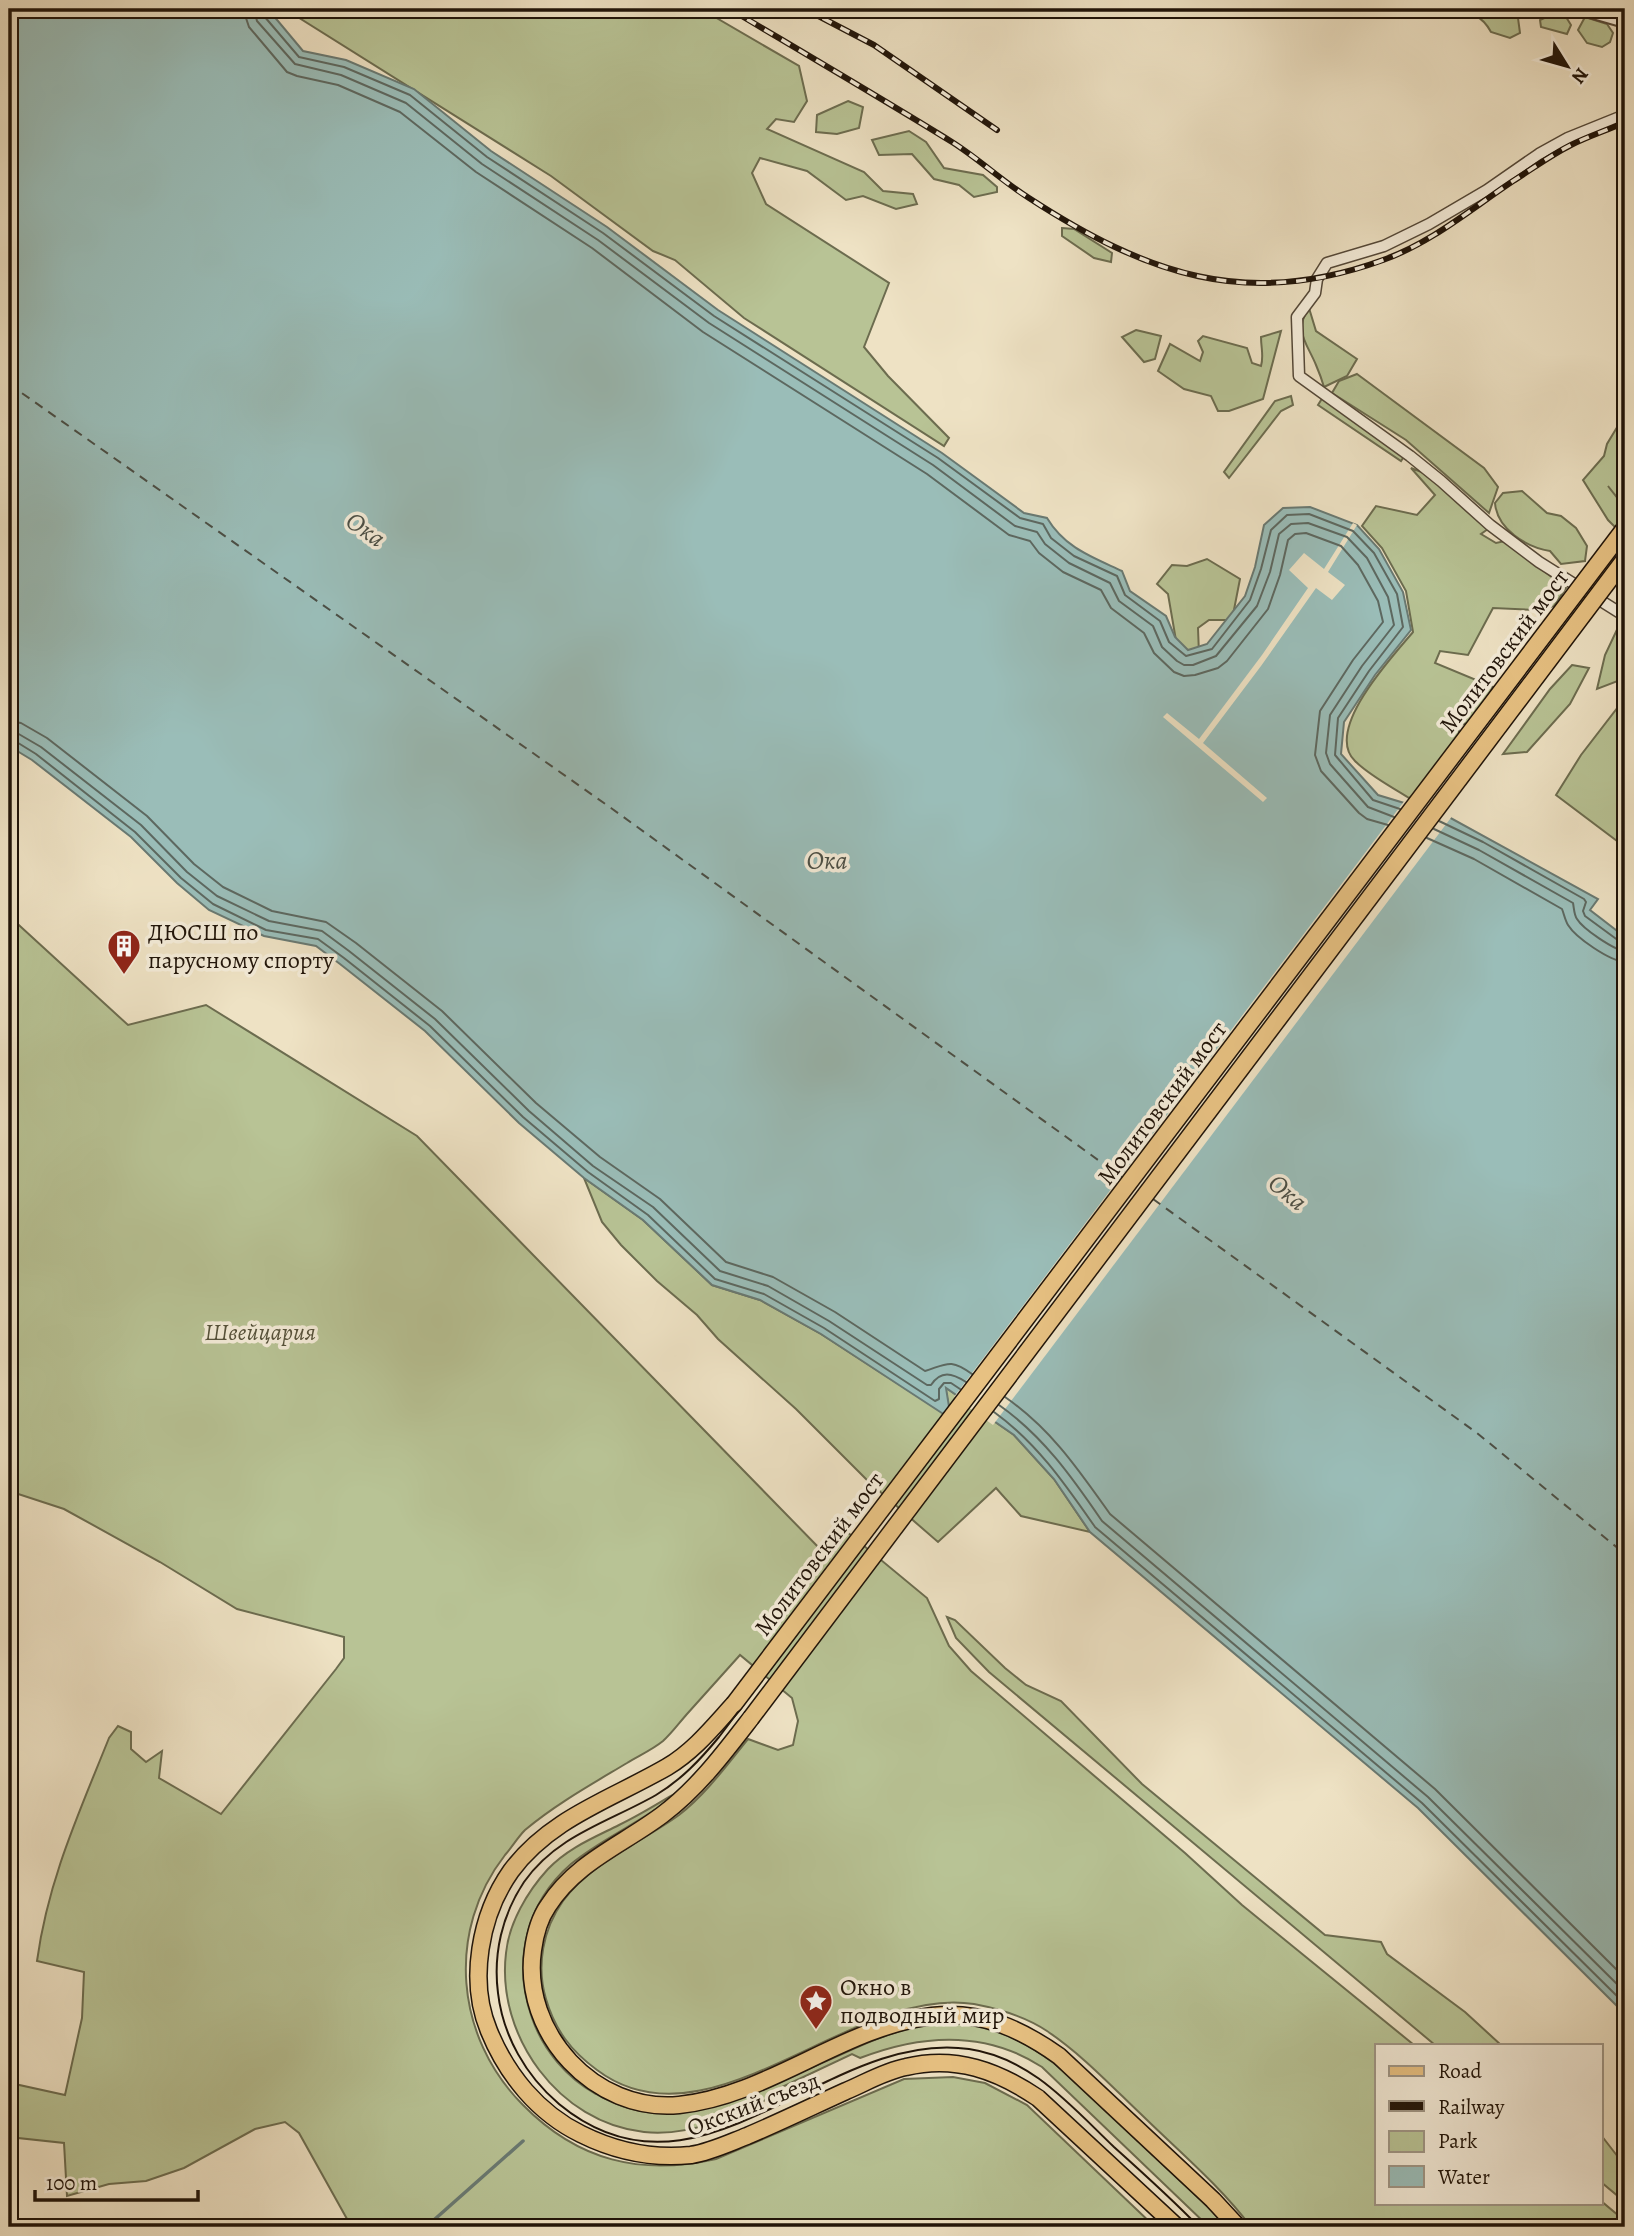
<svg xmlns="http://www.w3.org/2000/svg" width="1634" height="2236" font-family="Alegreya,serif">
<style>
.green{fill:#b8c395;stroke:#6c6c4f;stroke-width:2}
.water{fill:#9abdb8;stroke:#697972;stroke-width:2}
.pier{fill:#eee2c4}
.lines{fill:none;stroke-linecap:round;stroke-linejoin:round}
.shore{stroke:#5d6860;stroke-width:2}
.stream{stroke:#697972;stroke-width:3.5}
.ferry{stroke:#4b4f46;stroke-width:2;stroke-dasharray:9 7;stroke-linecap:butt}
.minor-casing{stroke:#544838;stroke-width:13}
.tertiary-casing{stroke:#544838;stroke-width:16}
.primary-casing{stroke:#201409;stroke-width:19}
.minor{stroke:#f4ecd9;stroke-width:10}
.tertiary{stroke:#f4ecd9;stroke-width:12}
.primary{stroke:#e7c182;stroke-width:16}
.tram{stroke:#201409;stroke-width:2}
.rail-casing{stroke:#201409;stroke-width:6}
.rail{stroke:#f4ecd9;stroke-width:3.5;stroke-dasharray:10;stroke-linecap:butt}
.primary-bridge-casing{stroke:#201409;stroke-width:19;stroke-linecap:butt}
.primary-bridge{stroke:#e7c182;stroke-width:16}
.labels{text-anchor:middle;stroke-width:7;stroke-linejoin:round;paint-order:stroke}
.street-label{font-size:24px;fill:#201409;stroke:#f4ecd9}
.poi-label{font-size:24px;fill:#201409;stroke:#f4ecd9;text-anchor:start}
.park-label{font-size:24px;font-style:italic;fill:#55513a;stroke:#f4ecd9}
.water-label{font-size:26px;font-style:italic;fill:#4b4f46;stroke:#f4ecd9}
</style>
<rect width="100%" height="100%" fill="#eee2c4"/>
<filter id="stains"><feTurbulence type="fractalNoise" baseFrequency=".00286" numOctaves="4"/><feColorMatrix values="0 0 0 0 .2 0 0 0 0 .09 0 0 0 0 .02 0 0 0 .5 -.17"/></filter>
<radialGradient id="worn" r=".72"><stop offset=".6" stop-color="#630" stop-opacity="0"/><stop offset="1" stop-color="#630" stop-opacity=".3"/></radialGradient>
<g class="green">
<path d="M285,9h416l98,57 8,35 -13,21 -18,-3 -9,10 97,43 19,19 30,3 4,10 -21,5 -33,-13 -17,4 -39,-29 -47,-13 -8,15 14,31 123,79 -25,64 24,29 61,62 -5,8 -200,-128 -69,-58 -22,-9 -102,-75z"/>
<path d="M1452,9h55l11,9 2,15 -10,5 -19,-6c-9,-17 -21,-20 -39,-23z"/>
<path d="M1551,15l15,2 5,8 -4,9 -26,-7 -1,-7z"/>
<path d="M1585,17l22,7 6,9 -3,9 -8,5 -15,-4 -9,-13z"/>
<path d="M848,101l15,6 -4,21 -22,6 -21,-2 1,-17z"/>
<path d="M909,131l17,11 18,26 39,7 14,12v5l-23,5 -15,-12 -25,-6 -22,-25 -33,1 -7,-15z"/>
<path d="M1062,228l12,1 38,24 -1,9 -17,-4 -32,-22z"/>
<path d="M1309,308l7,23 41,28 -10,17 -23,11c-2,-7 -5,-15 -8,-22 -9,-22 -23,-34 -7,-57z"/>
<path d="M1136,330l25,6 -6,23 -11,3 -22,-25z"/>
<path d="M1281,331l-18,68 -34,12h-11l-7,-15 -27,-7 -26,-18 12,-27 30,17 3,-9 -5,-11 5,-5 44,12 5,15 9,3c3,-10 0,-18 0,-29z"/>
<path d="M1357,374l127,94 14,19 -9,26 -83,-73 -74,-47 7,-12z"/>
<path d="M1291,396l2,9 -12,6 -52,67 -5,-6 51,-71z"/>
<path d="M1323,397l82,58 -4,6 -83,-56z"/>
<path d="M1625,414v88l-2,3 -15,-19c13,18 24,23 9,43l-9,-9 -25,-40 21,-24 3,-12z"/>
<path d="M1411,468l21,8 56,53 -7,5 15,9 9,-2 61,47 -12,18 -17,4 -44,-2 -25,47 -28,-4 -5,12 58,24 -21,35 -13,3v11l-38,55 -12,7c-17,-11 -39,-22 -54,-37 -32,-31 38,-105 58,-129l-7,-41 -24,-43 -20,-22 14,-20 41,9 18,-20z"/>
<path d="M1522,491l25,22 14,3 15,12 11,18 -2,15 -24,3 -11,-13c-24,-4 -53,-22 -55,-48l8,-10z"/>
<path d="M1207,559l33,20 -8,41h-23l-11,8 1,26 -21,-2 -10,-58 -11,-10 15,-19 15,1z"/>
<path d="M1622,619l3,2v54l-2,4 -26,10 8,-34z"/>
<path d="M1572,665l17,3 -19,36 -43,48 -24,2 47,-65z"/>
<path d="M1625,698v149l-69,-52 25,-40z"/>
<path d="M9,916l119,109 78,-20 211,131 407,417 22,-22 81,67 22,48 22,25 214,182 57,52 172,140h-37v158h224v-2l24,20v6h-374c-30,-40 -69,-73 -105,-108 -32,-30 -62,-63 -99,-88 -21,-14 -47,-22 -73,-27 -122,-20 -264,151 -377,66 -26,-19 -42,-40 -51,-71 -10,-33 -3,-70 17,-98 26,-37 79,-59 116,-86 27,-21 47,-49 69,-76l30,11 15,-5 5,-24 -6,-23 -52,-43c-17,19 -35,39 -53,59 -8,9 -15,19 -24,27 -11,9 -25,15 -36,22 -35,21 -71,41 -102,67 -7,7 -13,17 -20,25 -59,76 -50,182 18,250 55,56 118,71 193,54l188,-80 49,-2 32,6 42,22 128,122h-814l6,-8 -48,-86 -14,-11 -30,7 -71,39 -38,13 -37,3 -42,12 -3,-53 -55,-6v-52l1,-2 55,12 17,-77 2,-46 -47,-11c11,-81 42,-148 72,-223l9,-12 13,6v17l15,13 16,-11 -3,27 62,36 115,-145 8,-11v-21l-107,-28 -77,-47 -96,-53 -55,-18z"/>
<path d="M584,1178l59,42 69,65 48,15 61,34 130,84 -6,-31 69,48 40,44 36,53 -69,-16 -25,-28 -58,54 -69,-60 -73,-73 -78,-70 -21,-24 -40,-34 -36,-36 -19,-23z"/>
<path d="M947,1617l8,3 50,48 21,17 35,16 81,83 183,151 56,7 6,12 78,58 36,33h-66l-446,-373 -33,-34z"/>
<path d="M679,1791c-33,30 -74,45 -108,73 -45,39 -59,98 -39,154 11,32 35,60 64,76 63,37 117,15 179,-11 26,-11 52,-22 78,-34 36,-16 74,-30 114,-25 74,9 135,83 187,132 24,23 51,45 72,71h-17l-167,-160c-57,-37 -120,-33 -182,-9l-8,-4 -72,34 -1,5c-43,22 -86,44 -135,39 -85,-9 -148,-96 -138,-179 3,-30 21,-61 42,-84 20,-21 45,-31 71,-44 21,-10 40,-22 60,-34z"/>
<path d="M1601,2135l24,31v36l-24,-20z"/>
</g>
<path class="water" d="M9,9h259l35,42 43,9 68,29 77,62 116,76 111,83 224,143 82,60 23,5c18,30 45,39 75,53l8,20 36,25 9,21 13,13 19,-6 38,-48 10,-29 9,-42 19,-17 27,-1 47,18 22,24 24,43 8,38 -36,45 -31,47 -3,32 37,41 69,21 151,83 -8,11 35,27v1077l-207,-206 -328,-276 -36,-53 -40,-44 -68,-47 5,31 -130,-85 -61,-34 -48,-15 -69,-65 -59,-42 -65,-55 -94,-92 -85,-67 -24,-18 -52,-10 -55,-26 -32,-27 -46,-46 -99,-77 -23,-14z"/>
<g class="pier">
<path d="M1353,523l4,2 -29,47 17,13 -13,15 -16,-12 -55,78 -58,77 64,55 -4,4 -100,-85 4,-4 32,26 63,-84 46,-67 -19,-18 15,-17 20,16z"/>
<path d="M1405,800l48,15 -460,610 -39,-28z"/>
</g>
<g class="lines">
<g class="shore">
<path d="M243,9l6,18 38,45 10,4 41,9 62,27 76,60 116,76 111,84 224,142 82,61 21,6 9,12 24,19 38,18 10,18 33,25 10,20 20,19 10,4 11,-1 23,-7 9,-7 41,-52 12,-34 8,-35 7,-6 11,-1 35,13 17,19 20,36 5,21 -30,38 -33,51 -5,44 6,16 38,42 8,6 21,6"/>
<path d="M254,9l3,12 38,43 46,11 65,28 76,61 116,76 111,83 224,142 82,61 22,6 8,12 24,19 41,20 9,18 34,25 9,21 15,14 7,4h9l23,-9 41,-50 13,-34 9,-38 12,-10 17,-1 39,14 20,21 21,39 6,28 -32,41 -32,49 -4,38 4,11 38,43 26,10"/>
<path d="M263,9l1,7 35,41 45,10 66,28 77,62 116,76 111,83 224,142 82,60 23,6 8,14 23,18 43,20 8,19 35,26 9,21 17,14 26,-7 38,-49 11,-31 10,-39 16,-15 22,-1 44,17 21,22 23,41 6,33 -34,44 -31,47 -3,37 38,45 27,9"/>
<path d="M9,721l12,2 26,15 100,78 47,48 29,23 49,24 54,11 30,21 86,68 94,92 64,54 60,42 66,63 47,15 62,35 90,59c22,-7 25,-13 47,3"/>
<path d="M9,732l8,1 24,14 100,78 46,47 30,24 52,25 53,10 27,20 86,68 94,92 64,55 60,41 67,64 48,15 61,35 98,64h4c10,-15 21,-12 35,-3"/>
<path d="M9,741h6l21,13 99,78 46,46 32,26 53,26 52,9 26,19 86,68 93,91 65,55 60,43 67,64 49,15 60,34 111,73 4,-2v-10l5,-6h7l9,6"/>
<path d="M1439,821l44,21 101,57 2,3 -3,9 2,5 34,25 6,1"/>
<path d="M1434,829l45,21 94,53c1,5 1,12 4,16 6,10 37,31 48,32"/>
<path d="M1427,838l47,21 88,50c2,5 3,11 6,16 8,13 42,36 57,37"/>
<path d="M1005,1397c46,32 73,72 105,117l325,275 190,189"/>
<path d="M999,1405c44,31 73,72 103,116l326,276 197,195"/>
<path d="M994,1412c43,31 71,72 101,115l327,276 203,201"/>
</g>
<path class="stream" d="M426,2227l97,-86"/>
<g class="ferry">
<path d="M9,384l602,424 512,370"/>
<path d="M1153,1199l324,234 148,121"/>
</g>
<defs>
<path id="minor" d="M1625,115l-57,23 -29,16 -52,36 -58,34 -45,22 -57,17 -10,16 -2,14 -18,24 2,59 111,80 31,25 49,44 49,37 86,54"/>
<path id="tertiary" d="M1583,9l42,12"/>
<g id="primary">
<path d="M734,1704c-21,23 -40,47 -67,63 -55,32 -117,51 -156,104 -31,44 -43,110 -22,160 18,44 49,82 92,103 34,17 71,25 110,21 19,-3 38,-12 56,-19 33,-14 66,-30 99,-45 19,-8 39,-20 60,-24 50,-12 92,4 132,31l139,129"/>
<path d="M751,1718c-27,35 -53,70 -89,97 -40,30 -86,47 -114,91 -9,13 -13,29 -15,44 -12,83 62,163 146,155 89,-9 164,-78 253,-89 48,-6 89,13 127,40l154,144 25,27"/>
</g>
</defs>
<use href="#minor" class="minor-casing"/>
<use href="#tertiary" class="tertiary-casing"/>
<use href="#primary" class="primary-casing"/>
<use href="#minor" class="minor"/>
<use href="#tertiary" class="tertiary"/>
<use href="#primary" class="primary"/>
<path class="tram" d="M1199,2227c-27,-28 -56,-54 -85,-80 -43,-41 -83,-89 -145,-98 -144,-21 -269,172 -410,55 -33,-28 -56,-68 -61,-111 -5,-39 4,-78 26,-111 33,-47 85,-60 132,-87 25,-15 44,-35 63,-58l906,-1198"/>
<defs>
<g id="rail">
<path d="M730,9c74,44 149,88 222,133 27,17 50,39 77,56 117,76 217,112 354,62 48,-17 88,-51 130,-79 19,-12 38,-26 58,-36 18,-9 37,-15 54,-23"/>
<path d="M805,9l69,36 123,85"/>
</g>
</defs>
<use href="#rail" class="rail-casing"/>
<use href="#rail" class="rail"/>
<defs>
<g id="primary-bridge">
<path d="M734,1704l891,-1176"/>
<path d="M751,1718l874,-1159"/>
</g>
</defs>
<use href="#primary-bridge" class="primary-bridge-casing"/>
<use href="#primary-bridge" class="primary-bridge"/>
</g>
<defs>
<symbol id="building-pin" viewBox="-11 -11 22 30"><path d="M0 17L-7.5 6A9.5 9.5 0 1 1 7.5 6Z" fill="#8f2418" stroke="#f4ecd9"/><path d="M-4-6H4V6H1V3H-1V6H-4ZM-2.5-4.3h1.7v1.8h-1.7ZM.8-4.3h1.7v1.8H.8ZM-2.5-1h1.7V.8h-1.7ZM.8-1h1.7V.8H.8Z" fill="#fff"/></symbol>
<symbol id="sight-pin" viewBox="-11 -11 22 30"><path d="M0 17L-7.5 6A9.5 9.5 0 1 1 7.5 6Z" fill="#8f2418" stroke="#f4ecd9"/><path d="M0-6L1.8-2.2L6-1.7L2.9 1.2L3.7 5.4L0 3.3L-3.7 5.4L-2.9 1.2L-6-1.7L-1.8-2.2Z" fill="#fff"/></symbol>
</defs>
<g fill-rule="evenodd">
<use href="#building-pin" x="105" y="927" width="38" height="52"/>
<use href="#sight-pin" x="797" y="1982" width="38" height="52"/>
</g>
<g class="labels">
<g class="street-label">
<text transform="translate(1504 651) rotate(-53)" y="8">Молитовский мост</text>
<text transform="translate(1162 1103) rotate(-53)" y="8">Молитовский мост</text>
<text transform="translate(819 1554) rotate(-53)" y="8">Молитовский мост</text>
<text transform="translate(753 2104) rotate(-21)" y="8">Окский съезд</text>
</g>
<g class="poi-label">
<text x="148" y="940">ДЮСШ по<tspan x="148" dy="28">парусному спорту</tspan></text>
<text x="840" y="1995">Окно в<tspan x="840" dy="28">подводный мир</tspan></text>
</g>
<g class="park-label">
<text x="260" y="1340">Швейцария</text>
</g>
<g class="water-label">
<text transform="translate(366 529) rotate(35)" y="9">Ока</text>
<text x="827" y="869">Ока</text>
<text transform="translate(1288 1192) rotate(40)" y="9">Ока</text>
</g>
</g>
<rect width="1634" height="2236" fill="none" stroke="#eee2c4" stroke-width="35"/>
<rect x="10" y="10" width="1613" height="2215" fill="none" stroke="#201409" stroke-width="3.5"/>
<rect x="18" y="18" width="1599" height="2201" fill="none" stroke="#201409" stroke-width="2"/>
<rect x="1375" y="2044" width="228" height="161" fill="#f4ecd9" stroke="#9f9686" stroke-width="2"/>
<rect x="1389" y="2066" width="35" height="10" fill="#e7c182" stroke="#9f9686" stroke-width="2"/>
<text x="1438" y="2078" font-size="21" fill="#201409">Road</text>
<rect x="1389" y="2101" width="35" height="10" fill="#201409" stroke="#9f9686" stroke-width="2"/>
<text x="1438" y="2114" font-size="21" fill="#201409">Railway</text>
<rect x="1389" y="2131" width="35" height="21" fill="#b8c395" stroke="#9f9686" stroke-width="2"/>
<text x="1438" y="2148" font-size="21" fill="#201409">Park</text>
<rect x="1389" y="2166" width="35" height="21" fill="#9abdb8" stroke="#9f9686" stroke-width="2"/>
<text x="1438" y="2184" font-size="21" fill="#201409">Water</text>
<g transform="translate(1567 66) rotate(127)" stroke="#f4ecd9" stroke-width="5" paint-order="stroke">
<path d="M0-5L12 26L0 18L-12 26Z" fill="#201409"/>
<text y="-10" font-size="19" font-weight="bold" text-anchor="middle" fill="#201409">N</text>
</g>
<path d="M35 2190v10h163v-10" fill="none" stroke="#201409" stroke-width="3.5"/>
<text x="46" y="2190" font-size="21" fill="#201409" stroke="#f4ecd9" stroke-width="5" paint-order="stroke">100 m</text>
<rect width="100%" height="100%" filter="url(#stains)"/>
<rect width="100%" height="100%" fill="url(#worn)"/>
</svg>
